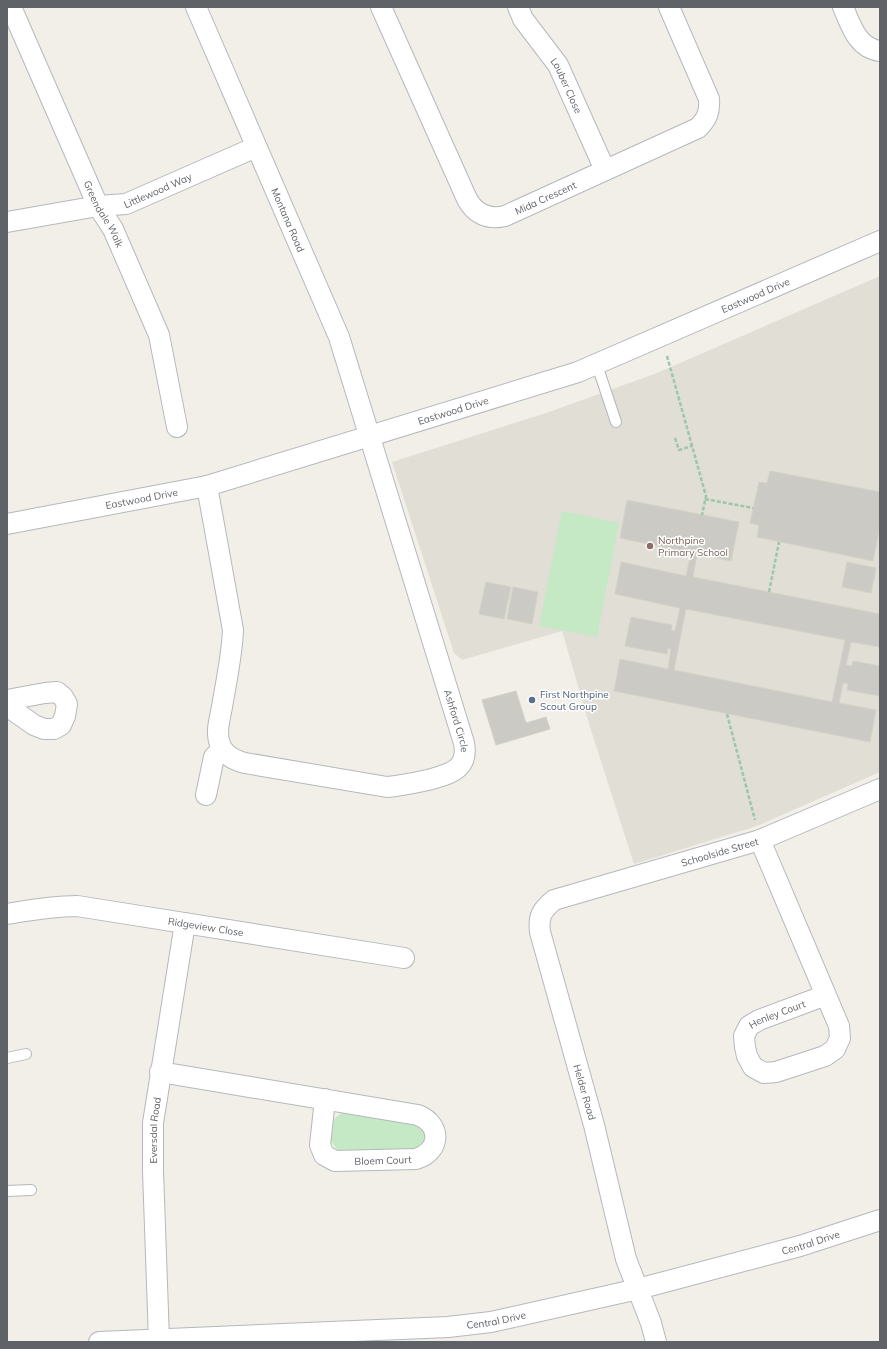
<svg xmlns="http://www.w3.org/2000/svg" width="887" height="1349" font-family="Mulish,sans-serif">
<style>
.education{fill:#e1ded6}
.green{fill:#c5e8c5}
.building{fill:#cccac5;stroke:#d6d1c6;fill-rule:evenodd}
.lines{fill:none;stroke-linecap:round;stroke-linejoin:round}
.service-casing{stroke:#b5b8bc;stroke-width:12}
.minor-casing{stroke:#b5b8bc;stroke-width:22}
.path{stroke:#9cc7a9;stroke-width:2.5;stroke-dasharray:4 2;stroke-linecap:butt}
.service{stroke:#fff;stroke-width:10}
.minor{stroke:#fff;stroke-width:20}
.education-dot{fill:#8d6e63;stroke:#fff;stroke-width:1.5}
.service-dot{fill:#5c6f8a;stroke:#fff;stroke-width:1.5}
.labels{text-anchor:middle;stroke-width:3;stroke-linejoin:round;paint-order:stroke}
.street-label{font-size:10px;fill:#5f6368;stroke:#fff}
.education-label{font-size:10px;fill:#785e54;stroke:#fff;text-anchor:start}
.service-label{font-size:10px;fill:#4e5e75;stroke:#fff;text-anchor:start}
</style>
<rect width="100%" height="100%" fill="#f1efe8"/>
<path class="education" d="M880,276v496l-123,54 -123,38 -44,-137 -28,-96 -100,29 -8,-7 -62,-191 157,-50 108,-39z"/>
<g class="green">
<path d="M562,511l57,12 -22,114 -58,-11z"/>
<path d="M347,1111l69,11 8,6 3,11 -10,12 -76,1c-18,-12 -15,-34 6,-41z"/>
</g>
<g class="building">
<path d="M770,471l110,21v34l-7,35 -116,-24 2,-12 -9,-2 9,-41 8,1z"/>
<path d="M627,500l112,22 -8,39 -34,-7 -4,23 187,37v33l-29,-5 -5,23 6,1 1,-5 27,5v30l-33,-6 1,-6 -5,-1 -4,20 37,7 -6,32 -256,-51 6,-32 48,10 3,-20 -3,-1 -1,6 -42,-8 6,-29 41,8 -1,5 4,1 5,-23 -65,-14 6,-32 65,14 5,-23 -71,-15zM686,609l159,31 -13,62 -158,-32z"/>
<path d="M847,562l29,6 -5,25 -29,-6z"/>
<path d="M486,582l25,5 -7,32 -25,-5z"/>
<path d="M513,587l25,5 -6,32 -25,-5z"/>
<path d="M516,691l10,32 20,-6 4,12 -54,16 -14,-45z"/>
</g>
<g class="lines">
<defs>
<g id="service">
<path d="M597,365l19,57"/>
<path d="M7,1058l19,-4"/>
<path d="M7,1191l24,-1"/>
</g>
<g id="minor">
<path id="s1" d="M11,7l87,199 15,23 46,106 18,92"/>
<path id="s2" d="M196,7l143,330 125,406c5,27 -15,31 -36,37 -14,3 -27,6 -41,7l-142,-24c-12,-3 -23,-9 -26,-22 -3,-11 1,-23 3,-34 4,-25 10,-51 11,-77l-26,-144"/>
<path id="s3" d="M381,7l86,192c8,15 21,21 38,17l193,-88c9,-9 12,-16 11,-29l-40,-92"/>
<path id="s4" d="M518,7l5,12 35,46 47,105"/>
<path d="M843,7c8,18 14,41 37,44"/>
<path id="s5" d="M7,222l91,-16 28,-2 130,-57"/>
<path id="s6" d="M7,524l200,-38 371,-114 302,-131"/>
<path d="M7,700l38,-7 12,-1 6,5 4,7 -2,12 -4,9 -7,4h-10l-10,-4 -27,-19"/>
<path d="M206,795l8,-38 8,-8"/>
<path id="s7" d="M760,840l79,186 1,12 -5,11 -10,7 -49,16 -12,1 -11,-6 -6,-11 -2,-9 -1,-11 5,-10 10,-6 67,-25"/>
<path id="s8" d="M7,914c24,-4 46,-8 70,-8l327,52"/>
<path d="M160,1072l258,43c24,10 23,36 -2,44l-81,2 -11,-6 -4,-10 5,-46"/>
<path id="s9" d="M159,1340l-6,-169v-48l32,-200"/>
<path id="s10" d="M99,1342l349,-15 43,-5 147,-33 162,-43 80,-26"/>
<path id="s11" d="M656,1342l-5,-19 -25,-64 -32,-134 -54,-193c-2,-16 2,-22 14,-32l206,-60 120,-51"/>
</g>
</defs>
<use href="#service" class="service-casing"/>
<use href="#minor" class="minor-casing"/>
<g class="path">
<path d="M667,356l39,140 -4,19"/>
<path d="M675,438l4,12 13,-4"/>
<path d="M705,499l48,9"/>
<path d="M769,592l10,-50"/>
<path d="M727,714l28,106"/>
</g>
<use href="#service" class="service"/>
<use href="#minor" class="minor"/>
</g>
<circle class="education-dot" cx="650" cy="546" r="4"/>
<circle class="service-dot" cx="532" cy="700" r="4"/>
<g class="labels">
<g class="street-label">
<text dy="4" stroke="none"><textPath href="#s4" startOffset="93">Louber Close</textPath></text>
<text dy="4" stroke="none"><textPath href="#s5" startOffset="155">Littlewood Way</textPath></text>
<text dy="4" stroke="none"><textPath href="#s3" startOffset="300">Mida Crescent</textPath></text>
<text dy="4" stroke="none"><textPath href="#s1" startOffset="227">Greendale Walk</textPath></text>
<text dy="4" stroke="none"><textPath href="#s2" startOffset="232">Montana Road</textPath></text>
<text dy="4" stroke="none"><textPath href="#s6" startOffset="785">Eastwood Drive</textPath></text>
<text dy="4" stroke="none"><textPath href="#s6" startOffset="461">Eastwood Drive</textPath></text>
<text dy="4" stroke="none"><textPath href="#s6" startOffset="137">Eastwood Drive</textPath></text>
<text dy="4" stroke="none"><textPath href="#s2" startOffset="761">Ashford Circle</textPath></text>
<text dy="4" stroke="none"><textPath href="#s11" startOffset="636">Schoolside Street</textPath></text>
<text dy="4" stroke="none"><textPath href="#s8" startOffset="201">Ridgeview Close</textPath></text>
<text dy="4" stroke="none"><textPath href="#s7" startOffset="389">Henley Court</textPath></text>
<text transform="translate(585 1092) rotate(74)" y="4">Helder Road</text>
<text dy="4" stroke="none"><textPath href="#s9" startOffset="210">Eversdal Road</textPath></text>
<text transform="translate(383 1160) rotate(-2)" y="4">Bloem Court</text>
<text dy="4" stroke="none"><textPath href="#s10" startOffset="722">Central Drive</textPath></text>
<text dy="4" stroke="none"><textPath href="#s10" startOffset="398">Central Drive</textPath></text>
</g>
<g class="education-label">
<text x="658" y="544">Northpine<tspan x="658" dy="12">Primary School</tspan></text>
</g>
<g class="service-label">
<text x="540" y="698">First Northpine<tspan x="540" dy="12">Scout Group</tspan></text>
</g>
</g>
<rect width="887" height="1349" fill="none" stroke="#5f6368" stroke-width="16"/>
</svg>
